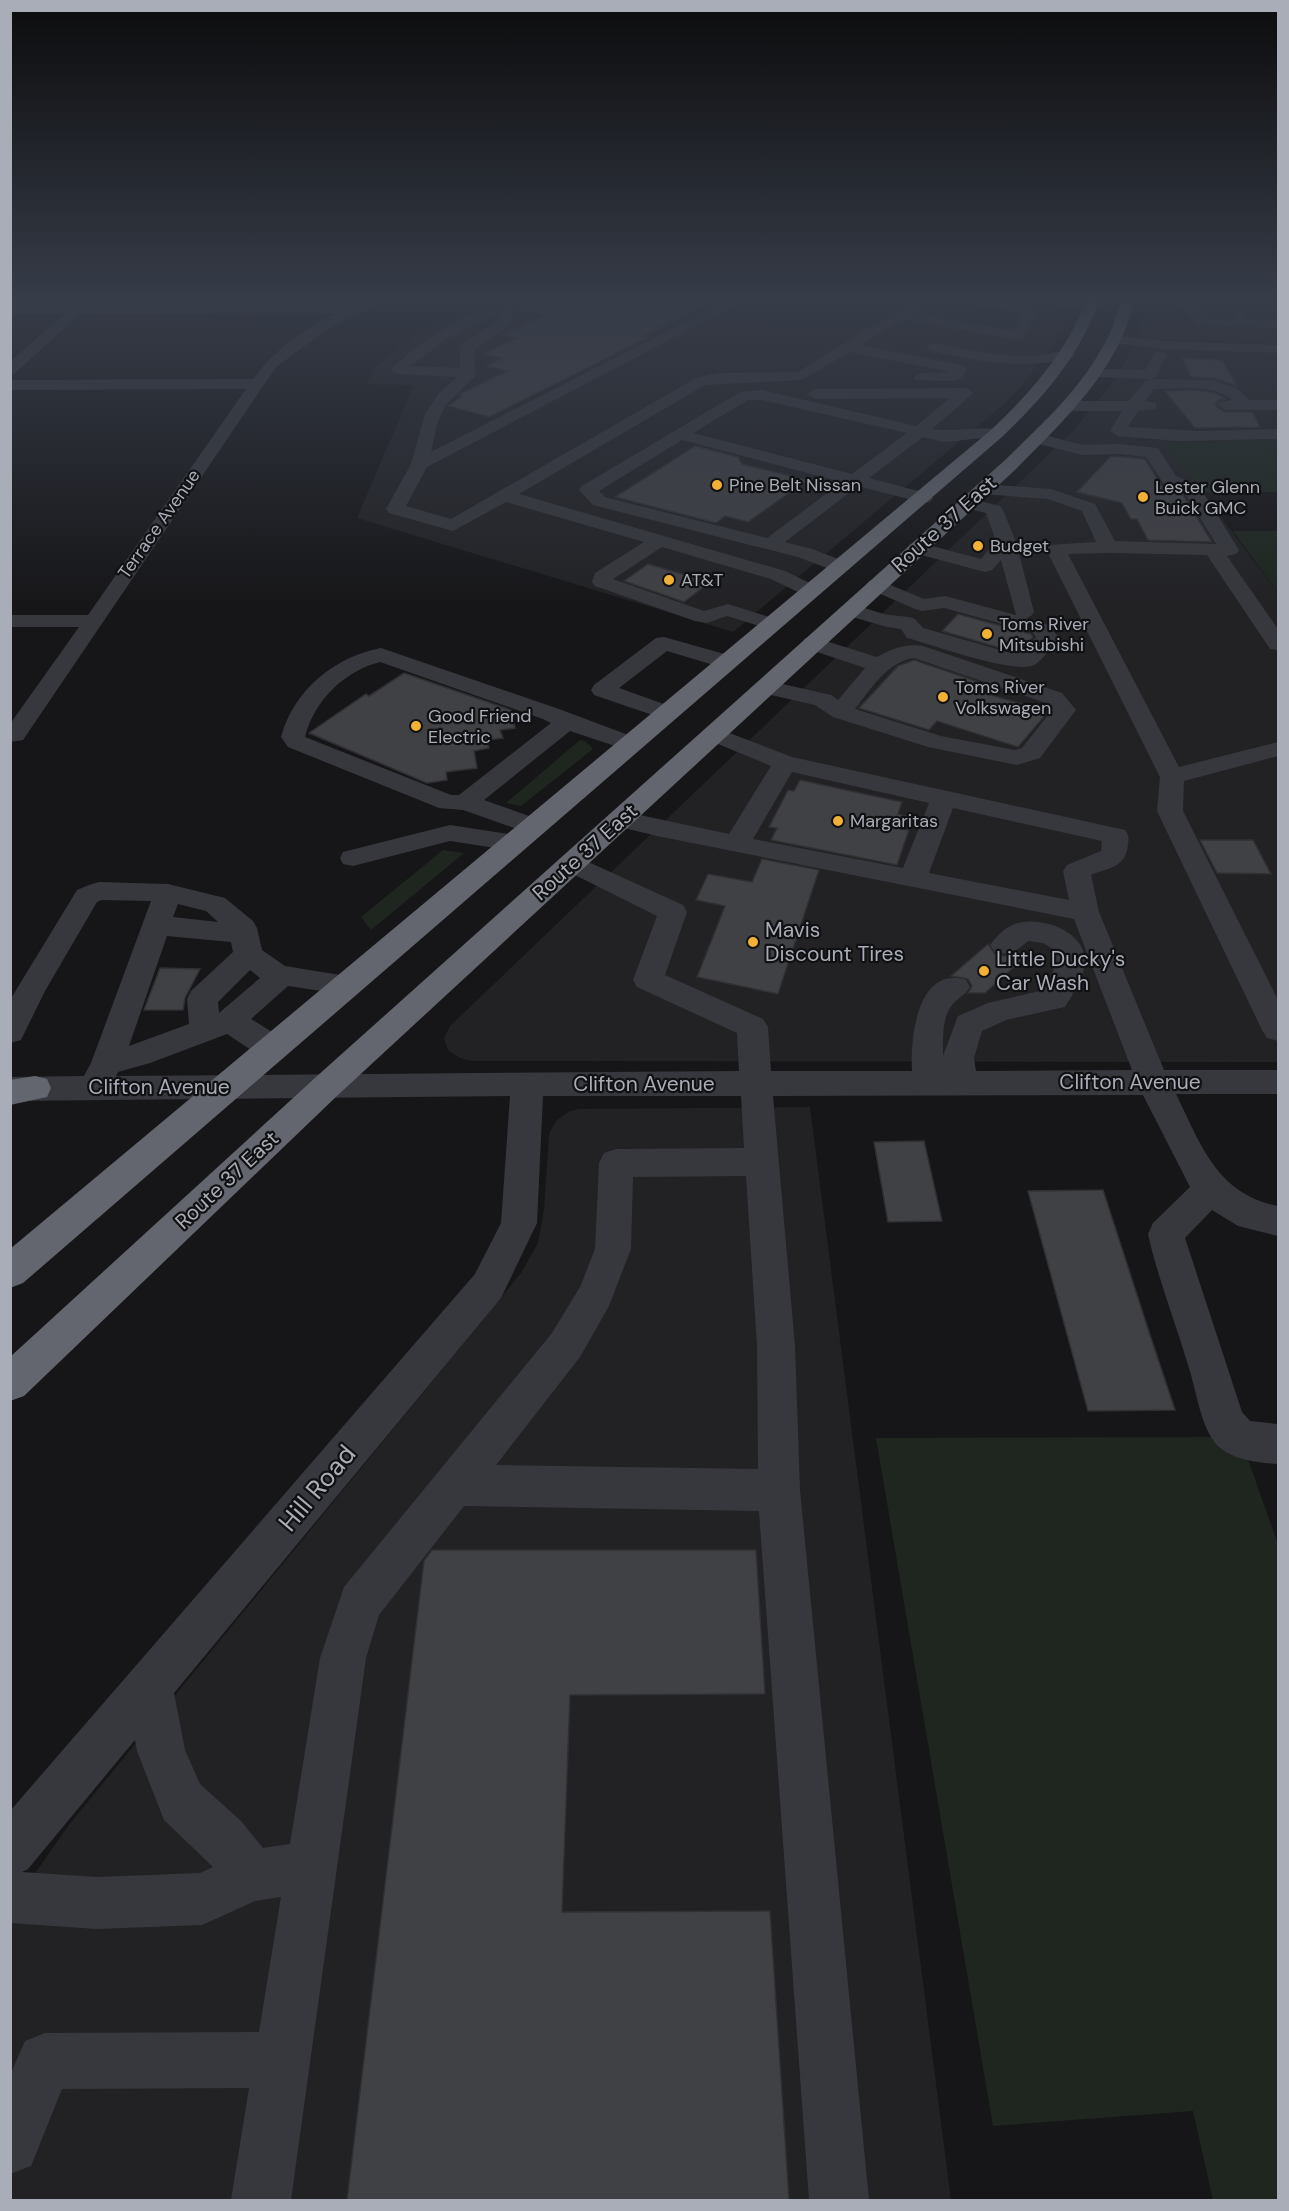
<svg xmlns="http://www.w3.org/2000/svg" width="1289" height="2211" font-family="'DM Sans',sans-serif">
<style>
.built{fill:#222225}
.green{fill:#1e261f}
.building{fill:#404145;stroke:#303034;stroke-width:1.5}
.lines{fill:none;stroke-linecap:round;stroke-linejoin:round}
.minor-tunnel{stroke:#333438;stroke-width:15;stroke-dasharray:15 8;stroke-linecap:butt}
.minor{fill:#37383d;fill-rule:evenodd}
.highway{fill:#63666e;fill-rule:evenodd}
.poi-dot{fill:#f2b134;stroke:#111113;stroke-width:2}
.labels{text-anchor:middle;stroke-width:4.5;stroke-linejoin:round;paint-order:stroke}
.far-poi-label{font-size:18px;fill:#a8adb8;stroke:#111113;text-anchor:start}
.far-street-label{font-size:18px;fill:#a8adb8;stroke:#111113}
.street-label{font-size:21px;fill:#a8adb8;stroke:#111113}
.poi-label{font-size:21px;fill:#a8adb8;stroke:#111113;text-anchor:start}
.near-street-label{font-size:26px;fill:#a8adb8;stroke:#111113}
</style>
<rect width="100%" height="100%" fill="#161618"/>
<g class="built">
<path d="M495,298h507l70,14 -8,18 -41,54 -18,19 -272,229 -376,-114 57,-133 -48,-1 11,-18 41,-33z"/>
<path d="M1146,298h132v46l-131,-5 -9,-4z"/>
<path d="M1137,345l141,6v90l-114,1 114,151v469l-806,-1 -12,-3 -12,-8 -4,-12 6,-12 622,-594 44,-53 17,-32z"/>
<path d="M810,1107l141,1093h-940v-292l57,-82 453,-553 17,-30 6,-33 5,-76 7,-13 12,-9 11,-3z"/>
</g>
<g class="green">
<path d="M1278,441v51h-78l-37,-50z"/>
<path d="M1233,531h45v62z"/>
<path d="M580,740l5,1 8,8 -72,57 -15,-3z"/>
<path d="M443,850l21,3 -93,77 -10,-13z"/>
<path d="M1240,1437l38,107v656h-65l-20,-89 -200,15 -117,-688z"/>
</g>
<g class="building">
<path d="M525,298h194l-76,38 6,1 -160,80 -41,-11 14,-10 -3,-1 3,-2 45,-22 -21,-5 17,-8 -20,-4 34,-16 -15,-3 44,-20 -25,-5 1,-9z"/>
<path d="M1182,358l40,2 15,26 -23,-8 -23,-1z"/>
<path d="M1195,390l20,3 11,6 -7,1 -4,5 9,7h28l8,15 -65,1 -30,-37z"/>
<path d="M695,446l43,11 4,7 65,16 -59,42 -23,-6 -9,7 -101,-26z"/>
<path d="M1111,456l34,3 17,28 21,8 29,47 -64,-2 -11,-21h-6l-9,-16 -45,-11z"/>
<path d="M648,564l62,18 -26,20 -60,-21z"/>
<path d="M958,614l73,20 2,3 -13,14h-9l-69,-20z"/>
<path d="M914,660l77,26 -6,7 63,19 -30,35 -81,-26 -8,9 -70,-22 39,-42z"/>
<path d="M404,673l107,37 4,18 -15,2 3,8 -16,2 2,8 -15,3 3,17 -31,4 1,8 -20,3 -118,-50 57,-39 3,2z"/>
<path d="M800,780l102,22 -4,12 8,2 -5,13 8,1 -12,35 -126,-25 6,-12 -8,-1 19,-37 6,1z"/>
<path d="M1200,840h53l18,34 -54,-1z"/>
<path d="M762,859l57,11 -41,124 -81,-17 28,-71 -29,-6 12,-26 44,8z"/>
<path d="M988,944l7,10 10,2 13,-4 3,2 -4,4 5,2 -37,33h-17l4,-7 -4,-7 -17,-3z"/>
<path d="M160,968l40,1 -15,29 -2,12h-39z"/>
<path d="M924,1141l18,80 -54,1 -14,-80z"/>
<path d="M1103,1190l46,142 26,78 -87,1 -60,-220z"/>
<path d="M432,1550h324l9,144 -195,1 -8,217 208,-1 19,289h-442l77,-639z"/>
</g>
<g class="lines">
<path class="minor-tunnel" d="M1236,311h8"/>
<g class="minor">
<path d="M371,298h19l-61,30 -53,39 -253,373 -13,2v-18l69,-97h-69v-12h78l158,-226 -236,1v-10l243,-1c21,-29 51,-50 84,-66l-257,1 -65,59 -5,1v-12l54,-48h-54v-8h63l10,-6 5,1v5h264z"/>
<path d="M523,298l-9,6 -2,20 -38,25 1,27 -30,30 -8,18 -6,28 301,-154h17l-322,169 -21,39 45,13 245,-141 23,-5 79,-1 119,-74h16l-20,14 100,19 10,-16 -4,-2 -60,-11 -6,-4c21,0 69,0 84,16l-15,25 -5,1 -114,-21 -43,26 105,21 2,3c-4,6 -6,11 -13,12l-38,-1 -2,-3 7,-4 29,-1 -100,-20 -49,28 -96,5 -186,109 266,77 33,16 3,4 -3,4h-14l-33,-16 -109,-32 -49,32 91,32 24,-7 51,16 4,4 -4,4 -7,2 -45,-14 -20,7 -12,-2 -100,-35 -3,-4 3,-9 49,-31 -138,-40 -53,29 -64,-18 -3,-4 25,-45 14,-50 15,-22 17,-15 -59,-3 -7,-4c13,-17 84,-66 105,-61l2,3 -2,3 -50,24 -35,27 49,2v-21l2,-3 38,-25 3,-20z"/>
<path d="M1024,298c18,0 61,-1 74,11l-7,4 -61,-11z"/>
<path d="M1172,298h14l23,20 69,2v8l-75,-3 -6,-2z"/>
<path d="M1118,336l47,5 113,4v8l-113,-4 -52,-6 -2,-3 2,-3z"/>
<path d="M934,343c33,6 67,15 101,13 12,-1 32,-9 40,-1l-2,3c-48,12 -97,4 -144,-8l-2,-3 2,-3z"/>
<path d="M1160,351l7,4 -12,23 -5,1 63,1 23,8 14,12h28v10h-53l-8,-5 2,-3 13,-2c-19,-17 -54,-11 -78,-11l-9,12 10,2 2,3 -2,3 -17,2 -10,16 70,4 80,-2v10l-100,2 -60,-5 -8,-5 12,-20h-55l-8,-5 8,-5h62l16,-20 5,-2 -53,-2 -7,-4 7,-4 48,1 10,-18z"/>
<path d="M965,388l5,2 3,3 -3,3 -38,33c16,4 65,-6 73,4l-2,3 -59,6 -21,-5 -54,41 61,16 3,4 -3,4 -6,1 -66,-17 -73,56 27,7 34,13 3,4 -3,4h-14l-34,-13 -205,-52 -14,-15 3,-4 158,-94 22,-2 154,36 34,-28 -135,1 -8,-5 8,-5zM748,400h14l145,33 -55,41 -159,-41zM682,440l160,42 -75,56 -162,-41 -6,-6z"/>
<path d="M1037,433l45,12 37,-1 39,4 18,28 22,9 3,4 38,61 -3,4 -9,2 51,73v21l-8,-1 -63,-94 -99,-2 -40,1 111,213 99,-25v14l-94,25 -1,30 95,189v41l-11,-3 -5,-8 -105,-219 3,-34 -114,-228 3,-4 47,-3 -14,-31 -34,-12 -66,-5 -6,-1 -3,-4 3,-4 6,-1 69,5 44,15 20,37 101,3 -31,-51 -21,-9 -18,-27 -27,-3 -37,1 -51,-13 -2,-4 2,-4z"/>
<path d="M968,498l32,8 3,4 13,32 18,70 -3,4 -5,2 20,6 13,13c-6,8 -16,23 -25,28 -18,10 -104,-21 -127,-27l-6,-9 -14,-2 -45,-13 -3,-4 3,-4c16,-4 32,7 48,9 9,1 17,1 25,4l8,9 88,25h10l15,-16 -4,-5 -88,-24 -22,3 -7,-2 -46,-20 -3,-4 3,-4 7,-2 48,20 21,-3 71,19 -15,-55 -9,10 -7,2 -75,-20 -3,-4 3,-4 7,-2 64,17 15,-18 -10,-28 -24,-6 -3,-4 3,-4z"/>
<path d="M664,637l71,20 3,5 -3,5 -8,2 -60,-18 -48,37 56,20 4,5 -4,5 -8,2 -73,-25 -3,-5 3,-5 62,-47z"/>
<path d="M813,637l64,20c13,-8 30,-14 46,-11l139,47 14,17 -36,48 -23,7 -89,-18 -95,-30 -18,-12 -58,-13 -3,-5 3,-5 8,-2 66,15 7,5 27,-32 -60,-20 -3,-5 3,-5zM914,658l132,45 6,7 -30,38 -7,2 -74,-14 -86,-27c16,-20 32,-47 59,-51z"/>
<path d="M381,648l178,61 80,30 3,5 -3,5 -9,2 -60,-20 -86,69 59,21 4,6 -4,6 -9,2 -71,-25 -24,-2 -151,-61 -7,-10c13,-47 53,-80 100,-89zM380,662l163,57 8,4 -92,72h-8l-146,-58c9,-36 39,-66 75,-75z"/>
<path d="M714,727l78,30 333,73c4,5 4,8 3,14 -2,23 -17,23 -37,31l8,37 65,158h114v24h-102c25,51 41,100 102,112v30l-40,-10 -26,-16 -27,28 57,174 8,9 28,3v40c-19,-1 -45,-4 -60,-18 -17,-16 -22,-58 -30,-81 -13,-44 -30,-86 -40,-131l5,-11 37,-36 -47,-92 -370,1 22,250 5,144 69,710h-60l-50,-689 -295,-5 -85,109 -13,43 -75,542h-60l18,-112 -187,1 -31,77 -21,8v-99l15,-34 20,-8 214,-1 22,-135 -26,4 -53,24 -105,4 -87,-6v-112l465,-537 26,-51 9,-127 -500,5v-24l74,-1 7,-13 60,-162 -49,-1 -5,2 -52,89 -24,49 -11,3v-43l67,-110 12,-5 10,-3 69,2 57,14 28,23 4,7 5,22 23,16 74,12 4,7 -4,7 -11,3 -60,-9 -37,33 34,21 5,8 -5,8c-22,7 -40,-11 -58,-22l-77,29 -32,9 -2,4 623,-5 -2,-38 -100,-46 -4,-7 24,-64 -94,-47 -4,-6 4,-6 10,-2 110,50 4,7 -22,63 98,44 5,8 3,44h141c-2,-32 5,-106 54,-91l4,7c-5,9 -15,12 -20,21 -8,12 -7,33 -7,48l15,-40 30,-13 56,-13c8,-13 14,-27 9,-41l-10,-6 -15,-2c-11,10 -18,15 -33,11l-5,-7c6,-8 15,-18 25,-21 24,-9 69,6 70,36 0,17 -12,33 -20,47l-59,13 -24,11 -8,27 2,13 156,-1 -58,-151 -417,-83 -45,-11 -4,-6 4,-6 9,-2 108,23 42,-68 -65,-27 -4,-5 4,-5zM792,772l137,31 -26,65 -150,-29zM953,808l149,33 -1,10 -34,14 -4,6 6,29 -140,-27zM178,904l28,7 12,11 -45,-5zM167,936l64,6 2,10 -42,39 -4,8 2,25 -60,22zM250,970l10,8 -41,35 -1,-11zM543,1096h198l3,52 -128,1 -12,4 -5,10 -4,86 -15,38 -28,46 -208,254 -24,71 -30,186 -27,4 -22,-27 -41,-37 -15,-34 -11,-57 327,-395 36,-75zM746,1176l11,170 1,123 -262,-4 84,-108 29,-51 22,-57 2,-72zM135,1740l2,11 27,69 49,47 -13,6 -103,4 -75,-5 6,-3z"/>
<path d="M450,825l65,10 9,2 4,6 -4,6 -9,2 -65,-10 -97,25 -10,-2 -3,-6 3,-6z"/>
</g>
<g class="highway">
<path d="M1087,298h13c-19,56 -55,98 -97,138l-980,847 -13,5v-39l981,-819c41,-39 76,-78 96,-132z"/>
<path d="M1122,298h13c-16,72 -69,120 -119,171l-678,626 -314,301 -14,5v-44l306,-280 688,-616c50,-49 100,-92 118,-163z"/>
<path d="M35,1076l12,3 4,9 -4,9 -37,8v-25z"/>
</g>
</g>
<linearGradient id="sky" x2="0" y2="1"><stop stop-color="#0c0c0d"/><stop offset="0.49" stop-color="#363c48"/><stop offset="1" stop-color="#363c48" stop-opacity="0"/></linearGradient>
<rect width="1289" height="608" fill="url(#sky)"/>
<g class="poi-dot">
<circle cx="717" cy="485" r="6"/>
<circle cx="1143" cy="497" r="6"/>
<circle cx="978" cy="546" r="6"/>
<circle cx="669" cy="580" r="6"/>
<circle cx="987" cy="634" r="6"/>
<circle cx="943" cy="697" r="6"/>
<circle cx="416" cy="726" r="6"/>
<circle cx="838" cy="821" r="6"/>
<circle cx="753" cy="942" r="6"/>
<circle cx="984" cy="971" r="6"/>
</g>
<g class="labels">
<g class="far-poi-label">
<text x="729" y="491">Pine Belt Nissan</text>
<text x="1155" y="493">Lester Glenn<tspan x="1155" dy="21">Buick GMC</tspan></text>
<text x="990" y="552">Budget</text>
<text x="681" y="586">AT&amp;T</text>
<text x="999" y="630">Toms River<tspan x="999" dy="21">Mitsubishi</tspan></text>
<text x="955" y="693">Toms River<tspan x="955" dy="21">Volkswagen</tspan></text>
<text x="428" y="722">Good Friend<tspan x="428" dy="21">Electric</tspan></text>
<text x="850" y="827">Margaritas</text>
</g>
<g class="far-street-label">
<text transform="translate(159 524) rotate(-55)" y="6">Terrace Avenue</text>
</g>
<g class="street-label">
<text transform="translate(944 524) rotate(-42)" y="7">Route 37 East</text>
<text transform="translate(585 852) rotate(-42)" y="7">Route 37 East</text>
<text x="1130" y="1089">Clifton Avenue</text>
<text x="644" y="1091">Clifton Avenue</text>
<text x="159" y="1094">Clifton Avenue</text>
<text transform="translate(227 1180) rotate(-43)" y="7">Route 37 East</text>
</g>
<g class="poi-label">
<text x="765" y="937">Mavis<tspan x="765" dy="24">Discount Tires</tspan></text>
<text x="996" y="966">Little Ducky's<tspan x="996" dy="24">Car Wash</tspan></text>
</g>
<g class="near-street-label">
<text transform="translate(317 1488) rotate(-50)" y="9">Hill Road</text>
</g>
</g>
<rect width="1289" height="2211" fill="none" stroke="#a8adb8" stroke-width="24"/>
</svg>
